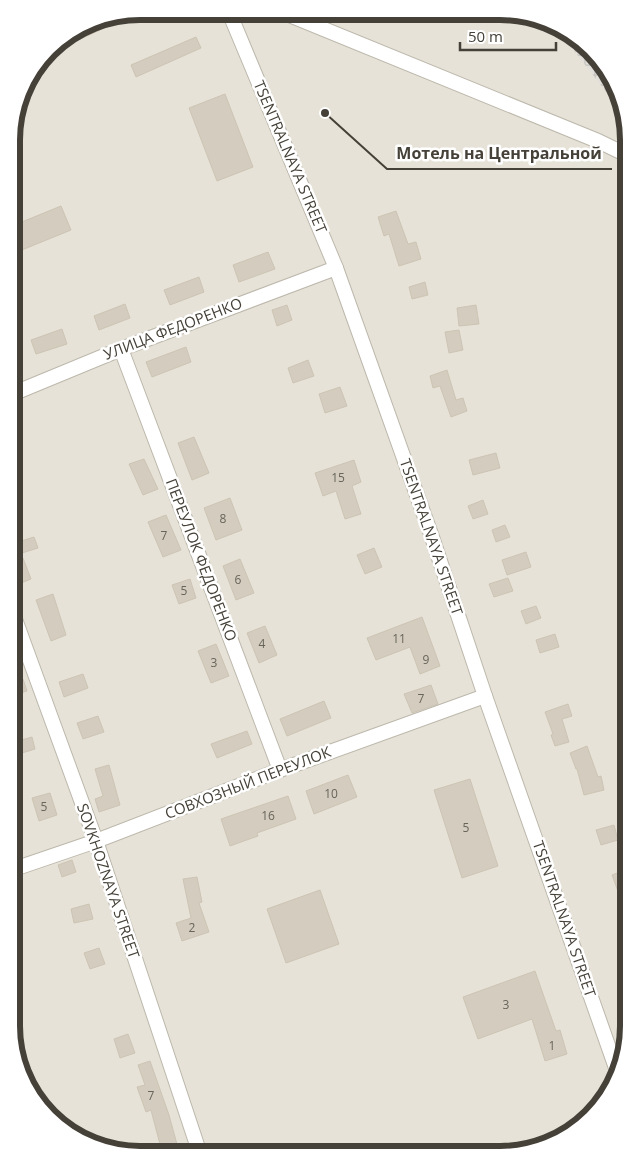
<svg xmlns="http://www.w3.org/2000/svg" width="640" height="1166" font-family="'Open Sans',sans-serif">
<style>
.residential{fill:#e6e2d7}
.industrial{fill:url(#industrial-grid)}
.building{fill:#d3ccbf;stroke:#cdc4b3}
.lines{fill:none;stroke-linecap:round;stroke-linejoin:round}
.minor-casing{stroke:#bdb8ac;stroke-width:16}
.minor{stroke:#fff;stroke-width:14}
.labels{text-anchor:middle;stroke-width:5;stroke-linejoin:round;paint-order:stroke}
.number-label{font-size:12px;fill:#68645a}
.street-label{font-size:15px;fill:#454138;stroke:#fff}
.rim{fill:none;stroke:#454138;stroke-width:6}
.leader{fill:none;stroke:#454138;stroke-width:2}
.callout-dot{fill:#454138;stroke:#fff;stroke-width:2}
.callout-label{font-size:16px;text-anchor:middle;font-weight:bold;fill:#454138;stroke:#fff;stroke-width:5;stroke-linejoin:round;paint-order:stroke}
</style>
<defs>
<pattern id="industrial-grid" width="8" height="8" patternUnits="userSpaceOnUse" patternTransform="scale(1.25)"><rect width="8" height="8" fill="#e2dfda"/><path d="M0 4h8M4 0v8" fill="none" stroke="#c3c1bc"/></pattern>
</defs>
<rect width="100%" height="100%" fill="#f3f0e9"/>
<path class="residential" d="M140,11l385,3 60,29 37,55 7,42 -1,895 -26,69 -60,44 -42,7 -377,-1 -62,-26 -43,-60 -7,-42 1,-903 13,-40 30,-40 36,-22z"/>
<path class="industrial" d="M558,30l27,13 37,55 2,15 -4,-3z"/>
<g class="building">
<path d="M95,20l5,10 -22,10 -4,-8 17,-11z"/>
<path d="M196,37l5,11 -65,29 -5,-12z"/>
<path d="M225,94l28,73 -36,14 -28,-73z"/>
<path d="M61,206l10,24 -59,24v-28z"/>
<path d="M396,211l12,33 8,-2 5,17 -22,7 -10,-32 -5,2 -6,-19z"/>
<path d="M268,252l7,17 -36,13 -6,-17z"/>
<path d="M199,277l5,15 -34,13 -6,-15z"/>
<path d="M425,282l3,13 -16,4 -3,-12z"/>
<path d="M125,304l5,14 -31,12 -5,-14z"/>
<path d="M287,305l5,15 -15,6 -5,-16z"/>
<path d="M476,305l3,19 -20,2 -2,-18z"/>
<path d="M62,329l5,15 -31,10 -5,-14z"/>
<path d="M459,330l4,20 -14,3 -4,-21z"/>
<path d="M186,347l5,15 -39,15 -6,-15z"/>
<path d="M308,360l6,16 -21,7 -5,-15z"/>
<path d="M447,370l9,30 7,-2 4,13 -16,6 -11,-31 -7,2 -3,-12z"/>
<path d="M340,387l7,19 -22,7 -6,-19z"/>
<path d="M194,437l15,36 -17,7 -14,-37z"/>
<path d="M496,453l4,15 -27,7 -4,-15z"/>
<path d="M144,459l14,30 -15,6 -14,-31z"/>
<path d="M354,460l7,22 -9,4 9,28 -16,5 -9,-28 -13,5 -8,-23z"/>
<path d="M230,498l12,32 -26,10 -12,-32z"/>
<path d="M483,500l5,14 -15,5 -5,-13z"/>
<path d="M166,515l15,35 -18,7 -15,-35z"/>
<path d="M505,525l5,12 -14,5 -4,-12z"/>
<path d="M34,537l4,11 -16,5 -4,-11z"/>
<path d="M374,548l8,19 -17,7 -8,-19z"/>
<path d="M526,552l5,15 -24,8 -5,-15z"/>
<path d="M23,558l8,21 -12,5 -7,-21z"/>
<path d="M240,559l14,34 -18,7 -13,-34z"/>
<path d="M508,578l5,13 -19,6 -5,-13z"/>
<path d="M190,579l6,19 -17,6 -7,-19z"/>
<path d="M53,594l13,41 -15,6 -15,-41z"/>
<path d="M536,606l5,12 -15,6 -5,-13z"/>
<path d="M422,617l18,49 -20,8 -10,-27 -34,13 -9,-22z"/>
<path d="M265,626l12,29 -18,8 -12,-30z"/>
<path d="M555,634l4,13 -19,6 -4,-13z"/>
<path d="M216,644l13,32 -18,7 -13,-32z"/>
<path d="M83,674l5,14 -24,9 -5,-15z"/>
<path d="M23,679l4,12 -15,5v-13z"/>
<path d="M431,685l7,19 -26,9 -8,-19z"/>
<path d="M324,701l7,17 -44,18 -7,-17z"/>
<path d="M568,704l4,12 -10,3 7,23 -14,4 -4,-11 2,-1 -8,-22z"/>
<path d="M98,716l6,16 -21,7 -6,-16z"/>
<path d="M247,731l5,13 -35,14 -6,-14z"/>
<path d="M32,737l3,12 -13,4 -4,-12z"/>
<path d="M587,746l11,31 3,-1 3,14 -20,5 -7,-26h-1l-6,-16z"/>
<path d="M109,765l11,40 -21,7 -4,-13 8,-3 -8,-27z"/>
<path d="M348,775l9,22 -43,17 -8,-23z"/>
<path d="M470,779l28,87 -36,12 -28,-88z"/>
<path d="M50,793l7,22 -18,6 -7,-23z"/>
<path d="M288,796l8,23 -39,14 1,3 -28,10 -9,-27z"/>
<path d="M614,825l4,15 -17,5 -5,-15z"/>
<path d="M72,860l4,12 -14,5 -4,-12z"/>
<path d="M628,869v47h-1l-15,-41z"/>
<path d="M197,877l5,25 -3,1 10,29 -27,9 -6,-18 15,-5 -8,-39z"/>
<path d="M320,890l19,54 -53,19 -19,-54z"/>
<path d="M89,904l4,15 -19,4 -3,-14z"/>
<path d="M99,948l6,16 -15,5 -6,-16z"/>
<path d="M535,971l21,60 4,-1 7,24 -22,7 -13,-42 -54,20 -15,-42z"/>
<path d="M128,1034l7,19 -15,5 -6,-19z"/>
<path d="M150,1061l19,54 9,33 -16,4 -11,-42 -5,2 -9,-25 8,-2 -7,-20z"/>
</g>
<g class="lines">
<defs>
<g id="minor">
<path d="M229,12l107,256 96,269 53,159 131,372"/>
<path d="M282,12l316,129 31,15"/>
<path d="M121,349l159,421"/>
<path d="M12,394l109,-45 215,-81"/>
<path d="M12,611l84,230 104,313"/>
<path d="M11,870l85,-29 184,-71 205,-74"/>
</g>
</defs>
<use href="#minor" class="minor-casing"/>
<use href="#minor" class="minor"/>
</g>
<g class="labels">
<g class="number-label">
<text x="338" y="482">15</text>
<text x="223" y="523">8</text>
<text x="164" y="540">7</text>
<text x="238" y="584">6</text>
<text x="184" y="595">5</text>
<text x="399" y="643">11</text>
<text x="262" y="648">4</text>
<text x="426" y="664">9</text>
<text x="214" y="667">3</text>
<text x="421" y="703">7</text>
<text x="331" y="798">10</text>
<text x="44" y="811">5</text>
<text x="268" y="820">16</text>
<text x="466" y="832">5</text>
<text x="192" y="932">2</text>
<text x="506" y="1009">3</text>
<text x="552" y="1050">1</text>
<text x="151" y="1100">7</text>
</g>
<g class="street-label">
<text transform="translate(290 157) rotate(67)" y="5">TSENTRALNAYA STREET</text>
<text transform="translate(173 329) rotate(-21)" y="5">УЛИЦА ФЕДОРЕНКО</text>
<text transform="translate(431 537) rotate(71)" y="5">TSENTRALNAYA STREET</text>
<text transform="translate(201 560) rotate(69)" y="5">ПЕРЕУЛОК ФЕДОРЕНКО</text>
<text transform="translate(248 783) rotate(-21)" y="5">СОВХОЗНЫЙ ПЕРЕУЛОК</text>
<text transform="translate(108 881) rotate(71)" y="5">SOVKHOZNAYA STREET</text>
<text transform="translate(564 919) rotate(71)" y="5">TSENTRALNAYA STREET</text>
</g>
</g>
<path d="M0 0H640V1166H0ZM140 20H500A120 120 0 0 1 620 140V1026A120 120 0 0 1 500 1146H140A120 120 0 0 1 20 1026V140A120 120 0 0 1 140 20Z" fill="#fff" fill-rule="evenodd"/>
<path class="rim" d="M140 20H500A120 120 0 0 1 620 140V1026A120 120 0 0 1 500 1146H140A120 120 0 0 1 20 1026V140A120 120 0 0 1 140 20Z"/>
<path class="leader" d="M325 113L387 169H612"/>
<circle class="callout-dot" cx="325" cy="113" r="5"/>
<g class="callout-label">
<text x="499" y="159">Мотель на Центральной</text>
</g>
<path d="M460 42v8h96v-8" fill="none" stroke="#454138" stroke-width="2.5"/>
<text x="468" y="42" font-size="15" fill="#454138" stroke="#ffffff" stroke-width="4" paint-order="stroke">50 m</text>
</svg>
